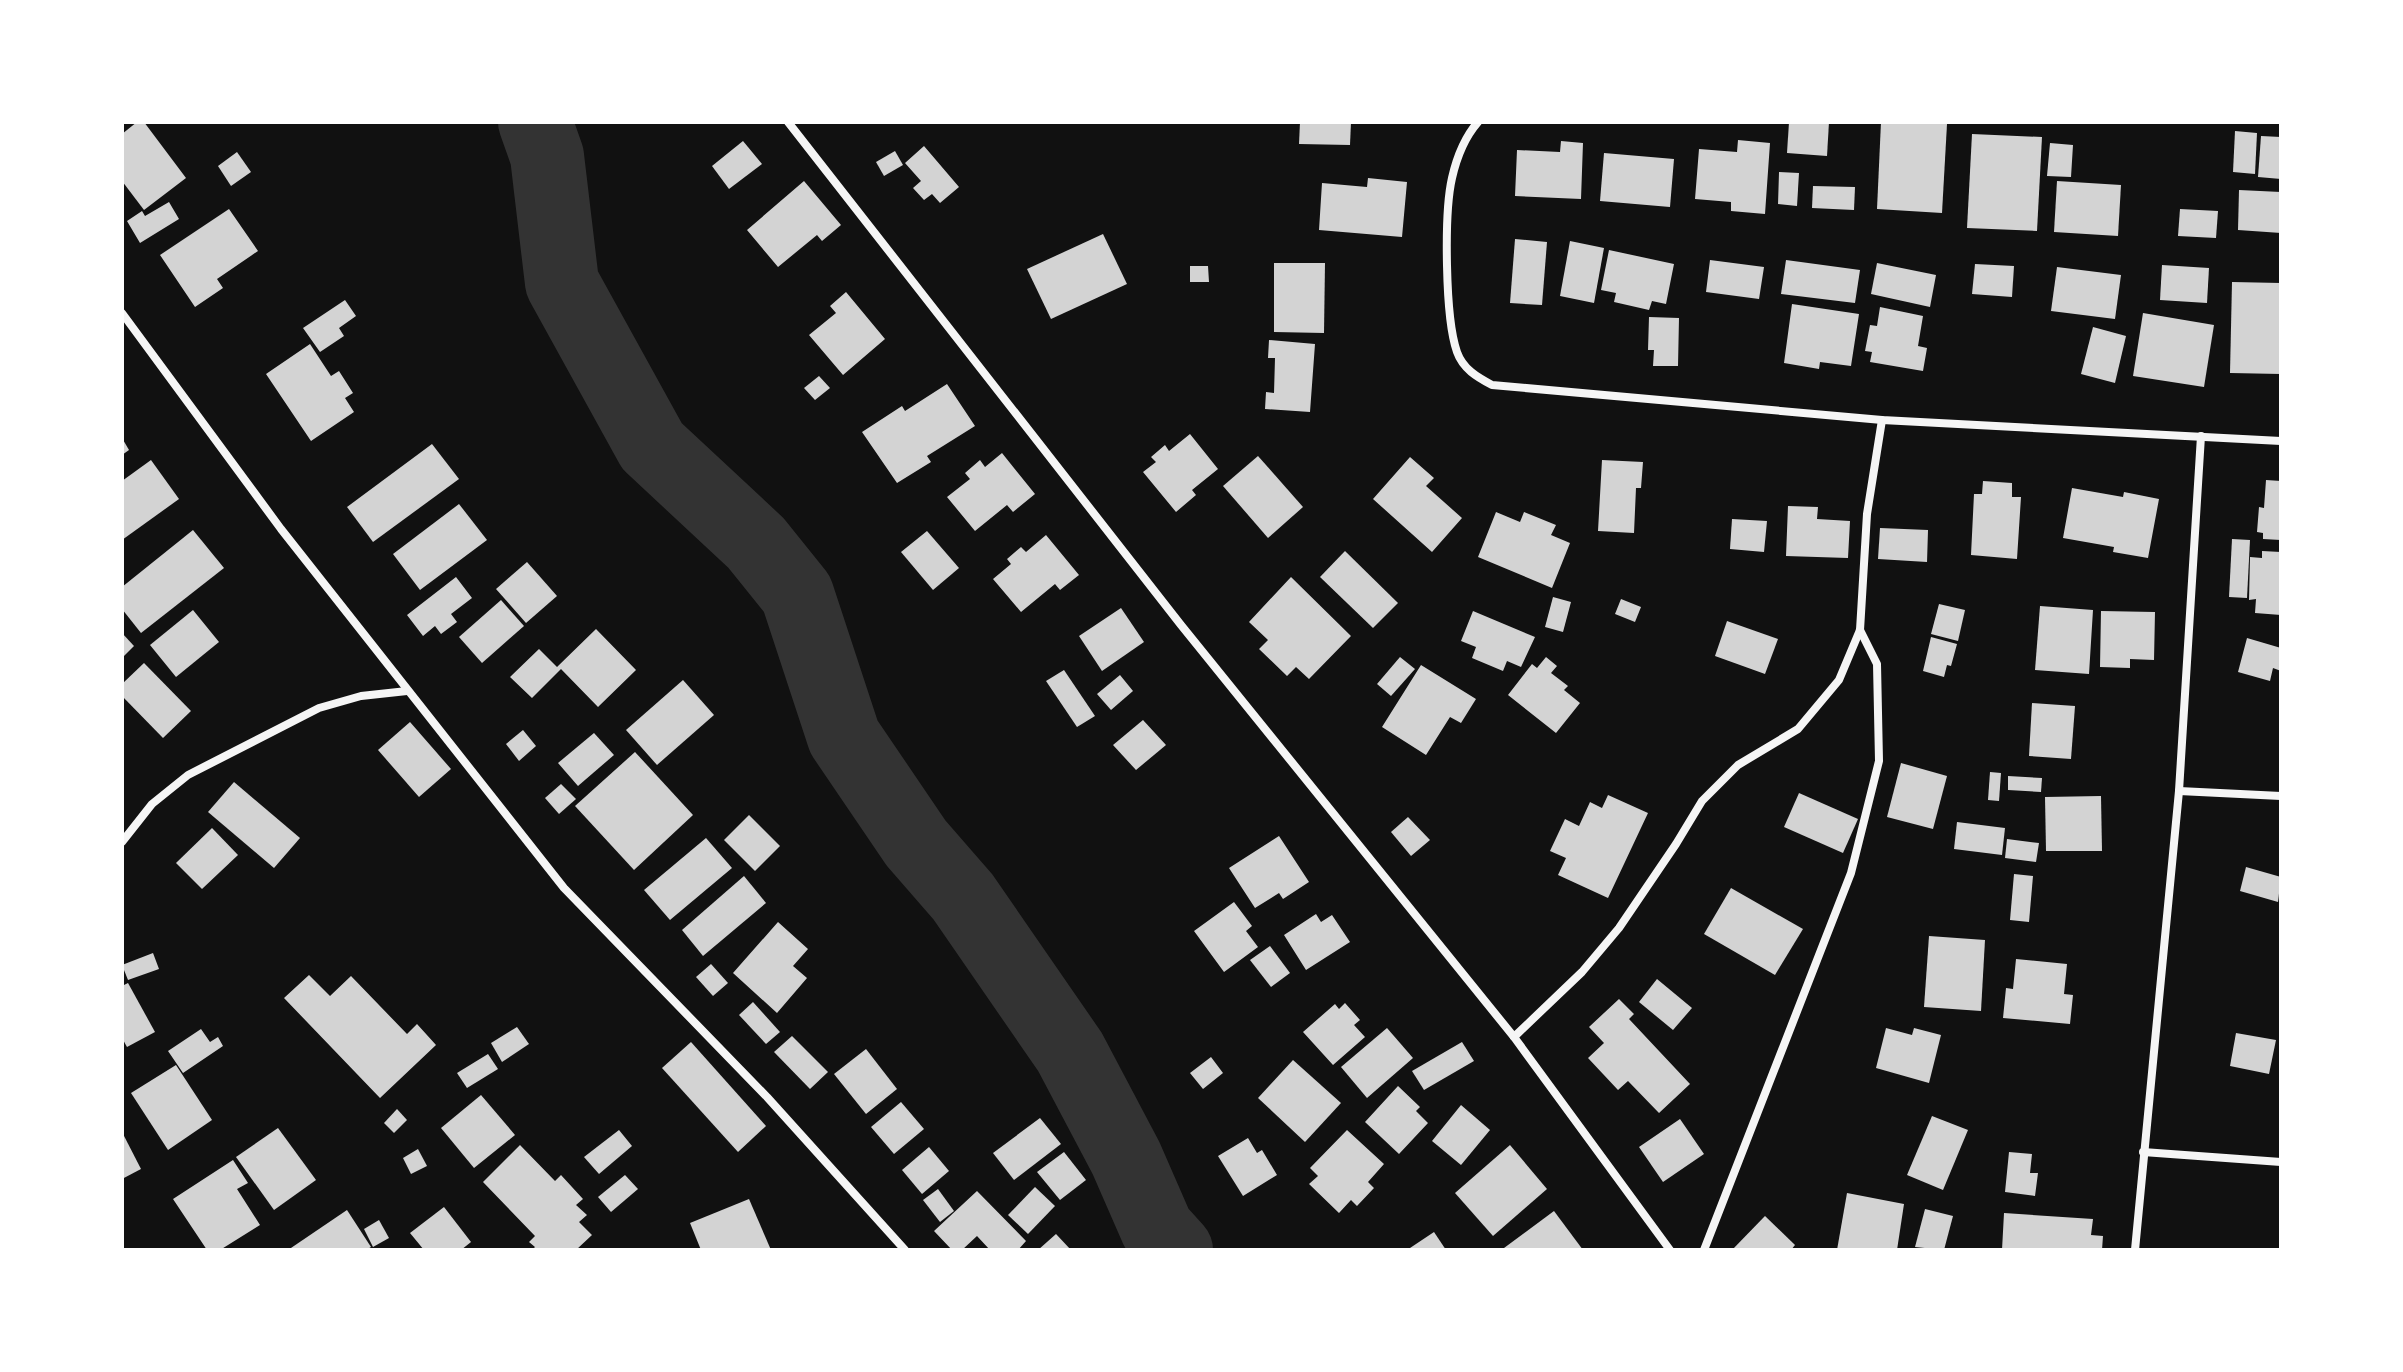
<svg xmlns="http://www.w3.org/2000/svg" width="2403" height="1372" font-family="Mulish,sans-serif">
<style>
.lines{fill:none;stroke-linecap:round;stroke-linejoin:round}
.river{stroke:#333;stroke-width:74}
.building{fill:#d3d3d3}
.minor{stroke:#f5f5f5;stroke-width:8}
</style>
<rect width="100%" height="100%" fill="#111"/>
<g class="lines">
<path class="river" d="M535,122l12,34 15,127 90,163 104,97 41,51 47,143 72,106 47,54 107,155 56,106 31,71 19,21"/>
</g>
<g class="building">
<path d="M137,122h7l42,56 -42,32 -22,-29v-47z"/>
<path d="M1300,122h51l-1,23 -51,-1z"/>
<path d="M1789,122h40l-2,34 -40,-3z"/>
<path d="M1881,122l66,2 -5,89 -65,-4z"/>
<path d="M2235,131l22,2 -2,41 -22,-2z"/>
<path d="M1972,134l70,3 -5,94 -70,-3z"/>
<path d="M2261,136l20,1v42l-23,-2z"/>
<path d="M1738,140l32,3 -5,71 -34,-3v-9l-36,-3 4,-50 38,3z"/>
<path d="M743,141l19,23 -33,25 -17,-23z"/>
<path d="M1561,141l22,2 -2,56 -66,-3 2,-46 43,2z"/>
<path d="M2050,143l23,2 -2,32 -24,-1z"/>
<path d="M924,146l35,41 -19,16 -8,-9 -8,6 -11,-12 8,-7 -16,-18z"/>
<path d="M895,151l8,14 -19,11 -8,-14z"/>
<path d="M237,152l14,20 -20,14 -13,-20z"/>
<path d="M1604,153l70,6 -4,48 -70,-6z"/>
<path d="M1779,172l20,1 -2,33 -19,-2z"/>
<path d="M1368,178l39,4 -5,55 -83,-7 3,-47 45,4z"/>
<path d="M804,181l37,44 -19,16 -5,-6 -39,32 -31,-37z"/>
<path d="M2057,181l64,4 -3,51 -64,-4z"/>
<path d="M1813,186l42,1 -1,23 -42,-2z"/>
<path d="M2239,190l42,2v41l-43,-3z"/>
<path d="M169,202l10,17 -39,24 -13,-22 15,-10 3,5z"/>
<path d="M229,209l29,42 -41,28 6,9 -28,19 -35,-52z"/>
<path d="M2180,209l38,2 -2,27 -38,-2z"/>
<path d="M1103,234l24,50 -76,35 -24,-50z"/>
<path d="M1515,239l32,3 -5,63 -32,-2z"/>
<path d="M1570,241l34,7 -10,55 -34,-7z"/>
<path d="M1609,250l65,14 -8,40 -14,-3 -3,9 -35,-8 2,-9 -15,-3z"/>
<path d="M1710,260l54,7 -5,32 -53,-7z"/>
<path d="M1786,260l74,10 -5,33 -74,-9z"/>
<path d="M1274,263h51l-1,70 -50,-1z"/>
<path d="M1877,263l59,12 -6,32 -59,-13z"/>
<path d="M1975,264l39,2 -2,31 -40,-3z"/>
<path d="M2162,265l47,3 -2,35 -47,-3z"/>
<path d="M1190,266h18l1,16h-19z"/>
<path d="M2057,267l64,8 -6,44 -64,-8z"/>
<path d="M2232,282l49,1v91l-51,-1z"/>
<path d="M846,292l39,47 -42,36 -34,-40 27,-22 -6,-7z"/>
<path d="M345,300l11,16 -17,12 5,8 -24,16 -17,-24z"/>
<path d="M1792,304l67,10 -8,52 -31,-4 -1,7 -35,-6z"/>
<path d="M1880,307l43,9 -5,30 9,2 -4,23 -53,-9 2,-10 -7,-1 5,-26 7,1z"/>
<path d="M2143,313l71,12 -10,62 -71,-11z"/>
<path d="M1649,317l30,1 -1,48h-25l1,-16h-6z"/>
<path d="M2093,327l33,9 -11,47 -34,-9z"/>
<path d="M1269,340l46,4 -5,68 -45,-3 1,-17 8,1 1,-35h-7z"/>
<path d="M310,344l21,32 8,-5 14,22 -8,5 9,14 -43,29 -45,-67z"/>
<path d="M819,376l11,12 -15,12 -11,-12z"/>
<path d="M947,384l28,42 -48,30 4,6 -34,21 -35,-51 40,-26 3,5z"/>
<path d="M1190,434l28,35 -26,21 4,5 -20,17 -33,-40 13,-10 -5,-5 14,-12 4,6z"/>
<path d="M122,438l7,12 -7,5z"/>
<path d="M432,444l27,35 -86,63 -26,-35z"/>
<path d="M1002,453l33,41 -22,18 -6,-7 -32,26 -28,-34 23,-18 -5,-6 15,-13 5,7z"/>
<path d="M1258,456l45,51 -35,31 -45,-52z"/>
<path d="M1410,457l24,21 -8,8 36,32 -30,34 -59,-53z"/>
<path d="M151,460l28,39 -57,41v-59z"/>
<path d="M1602,460l41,2 -2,26h-5l-2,45 -36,-2z"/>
<path d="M2266,480l15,1v59l-18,-1v-6l-6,-1 2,-25 5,1z"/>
<path d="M1983,481l29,2v14h9l-4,62 -46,-4 3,-61h8z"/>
<path d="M2072,488l51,9 1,-5 35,7 -11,59 -35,-6 1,-5 -51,-9z"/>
<path d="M459,504l28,36 -67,50 -27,-36z"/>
<path d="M1788,506l30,1 -1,12 33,2 -2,37 -62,-2z"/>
<path d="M1496,512l24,10 4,-10 32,13 -5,10 19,8 -18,45 -74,-31z"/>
<path d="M1732,519l35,2 -3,31 -34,-3z"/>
<path d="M1880,528l48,2 -1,32 -49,-3z"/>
<path d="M193,530l31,38 -83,65 -19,-24v-22z"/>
<path d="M927,531l32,37 -26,22 -32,-38z"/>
<path d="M1046,535l33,40 -19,15 -5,-6 -34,28 -28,-33 18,-15 -4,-5 14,-12 5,5z"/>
<path d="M2232,539l18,1 -3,58 -18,-1z"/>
<path d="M1345,551l53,52 -25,25 -53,-51z"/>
<path d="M2262,551l19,1v63l-26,-2 1,-14 -7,1 1,-43 12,1z"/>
<path d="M527,562l30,34 -31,27 -30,-34z"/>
<path d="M456,577l16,21 -21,16 6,8 -16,12 -6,-8 -12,10 -16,-21z"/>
<path d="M1291,577l60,59 -42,43 -13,-12 -9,9 -28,-27 9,-9 -19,-18z"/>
<path d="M1553,597l18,5 -8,30 -18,-5z"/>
<path d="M1621,599l20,8 -6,15 -20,-8z"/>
<path d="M501,600l23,26 -42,37 -23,-26z"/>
<path d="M1939,604l26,6 -7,31 -27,-7z"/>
<path d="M2040,606l53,4 -4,64 -54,-4z"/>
<path d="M1121,608l23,34 -42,29 -23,-35z"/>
<path d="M193,610l26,32 -43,35 -26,-32z"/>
<path d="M1473,611l62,26 -14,30 -14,-6 -4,10 -31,-13 4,-11 -15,-6z"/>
<path d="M2101,611l54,1 -1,48 -24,-1v9l-30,-1z"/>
<path d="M1727,621l51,18 -13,35 -50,-18z"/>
<path d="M596,629l40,41 -38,37 -37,-38 -29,29 -22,-21 29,-28 18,18z"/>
<path d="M122,633l12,13 -12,12z"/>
<path d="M1931,637l26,7 -6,22 -4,-1 -3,12 -21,-6z"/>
<path d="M2247,638l34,10v23l-8,-3 -3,13 -32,-9z"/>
<path d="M1400,657l15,12 -24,27 -14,-12z"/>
<path d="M1546,657l11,9 -6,7 17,13 -4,4 16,13 -24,30 -48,-38 24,-31 5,4z"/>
<path d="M144,663l47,48 -28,27 -41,-42v-12z"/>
<path d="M1421,665l55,34 -15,24 -11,-6 -24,38 -44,-28z"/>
<path d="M1064,670l31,46 -18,11 -31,-46z"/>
<path d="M1120,675l13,16 -22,19 -14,-16z"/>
<path d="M683,680l31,35 -57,50 -31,-35z"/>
<path d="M2032,703l43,3 -4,53 -42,-3z"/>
<path d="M1143,720l23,25 -30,25 -23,-25z"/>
<path d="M410,722l41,47 -32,28 -41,-47z"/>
<path d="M523,730l13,16 -17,15 -13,-17z"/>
<path d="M594,733l20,22 -36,31 -20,-23z"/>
<path d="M635,752l58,63 -59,55 -59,-64z"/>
<path d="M1901,763l46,13 -14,53 -46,-12z"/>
<path d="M1990,772l11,1 -2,28 -11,-1z"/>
<path d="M2008,776l34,2 -1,14 -33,-2z"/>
<path d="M234,782l66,56 -26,30 -66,-56z"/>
<path d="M561,784l15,15 -17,15 -14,-16z"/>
<path d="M1799,793l59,26 -15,34 -59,-26z"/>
<path d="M1608,795l40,18 -40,85 -50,-23 8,-17 -16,-7 15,-32 14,7 11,-24 12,6z"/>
<path d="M2101,796l1,55h-56l-1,-54z"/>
<path d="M749,815l31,31 -25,25 -31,-31z"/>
<path d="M1408,817l22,23 -19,16 -20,-24z"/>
<path d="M1957,822l48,6 -3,27 -48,-6z"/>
<path d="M212,828l26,27 -36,34 -26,-26z"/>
<path d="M1279,836l30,46 -26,17 -4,-6 -24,15 -26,-40z"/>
<path d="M706,838l26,30 -62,52 -26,-30z"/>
<path d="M2007,839l32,4 -3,19 -31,-4z"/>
<path d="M2246,867l35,10 -3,25 -38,-11z"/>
<path d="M2014,874l19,2 -4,46 -19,-2z"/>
<path d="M744,876l22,27 -63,53 -21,-26z"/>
<path d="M1731,888l72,41 -28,46 -71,-41z"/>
<path d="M1234,902l18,24 -6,5 12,16 -34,25 -30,-41z"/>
<path d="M1316,914l5,8 11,-7 18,27 -44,28 -22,-35z"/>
<path d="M778,922l30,27 -15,17 14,12 -30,35 -44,-40z"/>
<path d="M1929,936l56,4 -4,71 -57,-4z"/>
<path d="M1270,946l20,27 -19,14 -21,-27z"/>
<path d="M153,953l6,16 -31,11 -6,-15z"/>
<path d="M2016,959l51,5 -3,30 9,1 -3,29 -67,-6 3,-30 7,1z"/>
<path d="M711,964l17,19 -15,13 -17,-19z"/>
<path d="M309,975l21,21 21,-20 56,58 10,-10 19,21 -56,53 -96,-100z"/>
<path d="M1657,979l35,29 -19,22 -34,-28z"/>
<path d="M128,983l27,49 -28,15 -5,-9v-52z"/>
<path d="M1619,999l15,15 -5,5 61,65 -31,29 -31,-32 -10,9 -30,-32 16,-15 -15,-16z"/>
<path d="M753,1002l27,30 -14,12 -27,-29z"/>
<path d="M1345,1003l15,17 -6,5 11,12 -32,28 -30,-33 32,-28 4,5z"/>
<path d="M517,1027l12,17 -27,18 -11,-19z"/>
<path d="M1387,1028l26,30 -46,40 -26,-31z"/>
<path d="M1886,1028l26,7 2,-7 27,7 -12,48 -53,-15z"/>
<path d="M201,1029l9,13 8,-5 5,9 -40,27 -15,-22z"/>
<path d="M2236,1033l40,7 -7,34 -39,-8z"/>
<path d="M792,1036l36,36 -18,17 -36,-37z"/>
<path d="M691,1042l75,84 -28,26 -76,-84z"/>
<path d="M1462,1042l12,19 -50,29 -12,-19z"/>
<path d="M866,1049l31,40 -31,25 -32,-40z"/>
<path d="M488,1054l10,15 -31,19 -10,-15z"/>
<path d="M1211,1057l12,16 -20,16 -13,-16z"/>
<path d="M1293,1060l48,43 -36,39 -47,-44z"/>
<path d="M176,1065l36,55 -44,30 -37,-57z"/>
<path d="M1398,1086l22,21 -4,4 12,12 -29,31 -34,-32z"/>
<path d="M481,1095l34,40 -41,33 -33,-40z"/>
<path d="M901,1102l23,27 -30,25 -23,-27z"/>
<path d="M1461,1105l29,25 -29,35 -29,-24z"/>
<path d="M397,1109l10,11 -13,13 -10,-10z"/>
<path d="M1932,1116l36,14 -25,60 -36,-15z"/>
<path d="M1040,1118l21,26 -47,36 -21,-27z"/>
<path d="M1680,1119l24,35 -41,28 -24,-35z"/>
<path d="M278,1128l38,52 -42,30 -38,-53z"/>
<path d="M619,1130l13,16 -33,28 -15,-17z"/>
<path d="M1347,1130l37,34 -16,18 6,6 -17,18 -6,-6 -12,13 -30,-29 9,-8 -8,-8z"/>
<path d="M122,1132l19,37 -19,10z"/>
<path d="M1248,1138l9,15 5,-3 15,25 -34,21 -25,-40z"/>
<path d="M520,1145l35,36 6,-6 22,24 -7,6 11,10 -8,7 13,13 -16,15h-44l3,-3 -6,-5 6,-6 -52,-54z"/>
<path d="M1510,1145l37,44 -54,47 -38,-43z"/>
<path d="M929,1147l20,24 -27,23 -20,-24z"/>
<path d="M418,1149l9,17 -16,8 -8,-16z"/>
<path d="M1064,1152l22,28 -26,20 -23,-28z"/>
<path d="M2009,1152l23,2 -2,19h8l-3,23 -30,-4z"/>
<path d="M233,1160l15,23 -11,6 23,36 -40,25h-13l-34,-51z"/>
<path d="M625,1175l13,14 -27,23 -13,-15z"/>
<path d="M1035,1187l20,19 -27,28 -20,-19z"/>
<path d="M938,1189l16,22 -14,11 -17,-22z"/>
<path d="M977,1191l49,50 -8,9h-28l-13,-14 -15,14h-10l-18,-19z"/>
<path d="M1847,1193l57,11 -7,46h-60z"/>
<path d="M749,1199l22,51h-70l-11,-27z"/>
<path d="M444,1207l27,35 -10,8h-37l-14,-17z"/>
<path d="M1925,1209l28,7 -9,34 -29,-3z"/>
<path d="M347,1210l24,37 -5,3h-78z"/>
<path d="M1554,1211l29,39h-78l-1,-2z"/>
<path d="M2004,1213l89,6 -2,16 12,1 -1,14h-100z"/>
<path d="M1765,1216l30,29 -4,5h-59z"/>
<path d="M379,1220l10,18 -16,9 -9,-18z"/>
<path d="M1434,1232l12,18h-39z"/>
<path d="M1056,1234l15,16h-33z"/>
</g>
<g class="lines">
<g class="minor">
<path d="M788,122l393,503 333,412 156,213"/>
<path d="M1478,122c-14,16 -21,34 -26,56 -8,35 -7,140 5,174 6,17 20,25 35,33l390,35 399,21"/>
<path d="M122,313l159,216 283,359 203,209 138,153"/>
<path d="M2179,791l102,5"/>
<path d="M122,842l30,-38 36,-29 131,-67 42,-12 46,-5"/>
<path d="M1514,1037l68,-65 37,-44 57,-84 26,-43 36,-36 60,-36 41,-49 21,-50 7,-116 15,-94"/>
<path d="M2143,1152l138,10"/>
<path d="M1704,1250l147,-377 28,-112 -2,-97 -17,-34"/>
<path d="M2135,1250l44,-459 22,-355"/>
</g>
</g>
<rect width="2403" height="1372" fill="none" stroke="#ffffff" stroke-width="248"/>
</svg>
